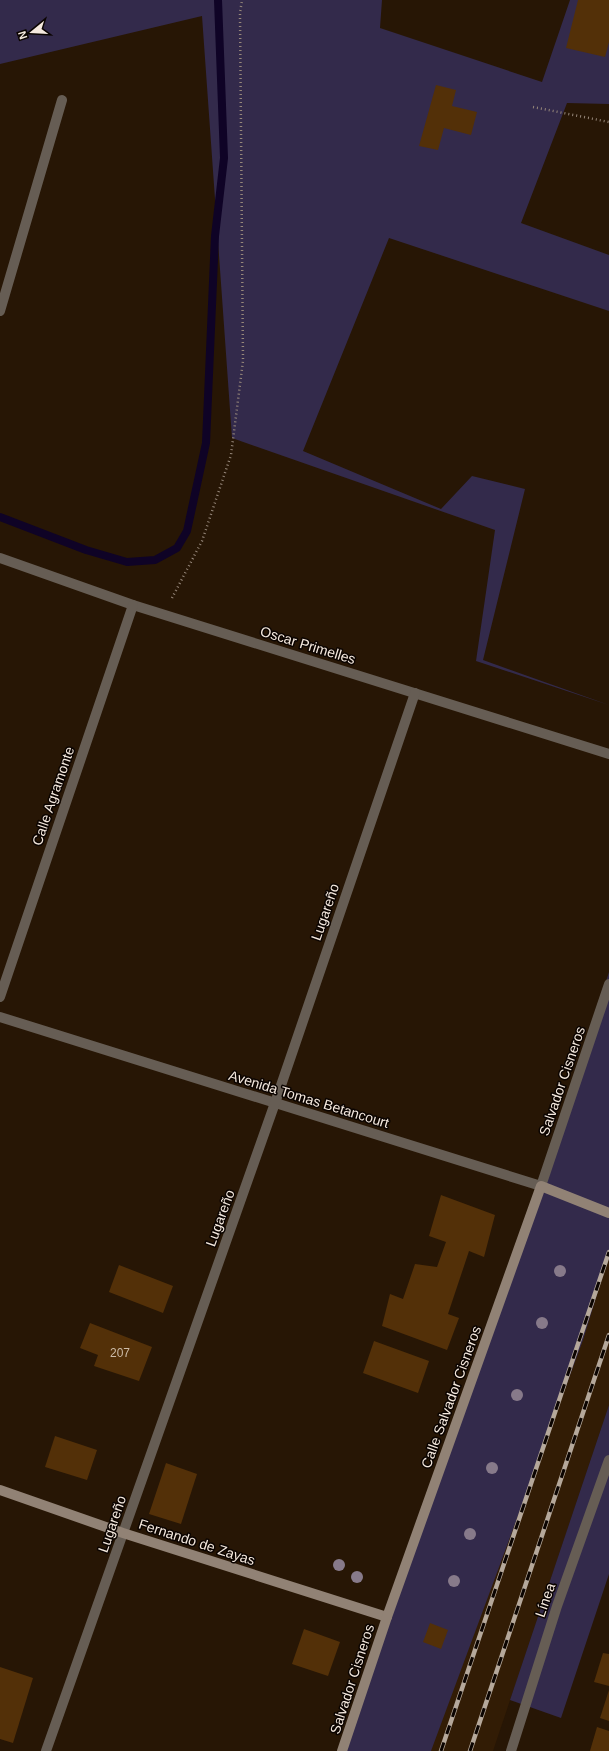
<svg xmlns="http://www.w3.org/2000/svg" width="609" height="1751" font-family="Arial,sans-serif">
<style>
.built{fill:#321c05}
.grass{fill:#332a4b}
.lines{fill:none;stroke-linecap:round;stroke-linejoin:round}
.stream{stroke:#0f0326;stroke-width:8}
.building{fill:#533008}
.path{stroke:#96877a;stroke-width:2.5;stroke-dasharray:1 3;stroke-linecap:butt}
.lane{stroke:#665d54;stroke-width:10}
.street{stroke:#665d54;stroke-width:10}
.secondary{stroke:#918275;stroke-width:10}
.rail-casing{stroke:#b5a89b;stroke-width:4.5}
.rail{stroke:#0b0401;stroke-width:3;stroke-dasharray:9;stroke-linecap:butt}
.tree{fill:#877a8a}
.labels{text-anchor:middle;stroke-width:3;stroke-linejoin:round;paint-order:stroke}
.number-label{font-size:12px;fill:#ccbba8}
.street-label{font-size:14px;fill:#f5e9de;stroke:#0b0401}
</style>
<rect width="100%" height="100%" fill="#271605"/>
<path class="built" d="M609,1178v227l-116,346h-134z"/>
<g class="grass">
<path d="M0,0h382l-2,28 162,54 28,-82h39v104l-42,-1 -46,120 88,32v56l-220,-73 -86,213 138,58 31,-33 53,13 -42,171 126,45 -133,-44 19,-131 -263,-92 -30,-422 -202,48z"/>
<path d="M609,972v283l-26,85 -152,411h-89l199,-565z"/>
<path d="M609,1405v169l-48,144 -51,-18z"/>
</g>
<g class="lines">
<path class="stream" d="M0,517l86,33 41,12 28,-2 22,-12 10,-17 19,-88 9,-207 9,-78 -6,-158"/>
</g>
<g class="building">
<path d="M578,0h31v42l-4,15 -39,-9z"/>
<path d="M436,85l20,5 -4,16 25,6 -6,23 -27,-7 -6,22 -19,-4z"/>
<path d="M441,1195l54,20 -11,42 -15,-6 -21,63 11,4 -12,32 -65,-24 8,-32 13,5 12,-35 22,3 9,-25 -17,-6z"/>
<path d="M119,1265l54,21 -10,27 -54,-21z"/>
<path d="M90,1323l62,24 -13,34 -45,-15 4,-11 -18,-7z"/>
<path d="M374,1341l55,20 -11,32 -55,-20z"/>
<path d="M55,1436l42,14 -10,30 -42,-13z"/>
<path d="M166,1463l31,11 -16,50 -32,-10z"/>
<path d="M430,1623l18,7 -7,19 -18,-7z"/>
<path d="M304,1629l36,13 -12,34 -36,-12z"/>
<path d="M603,1653l6,1v32l-15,-4z"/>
<path d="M0,1667l33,11 -20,65 -13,-4z"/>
<path d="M609,1690v31l-9,-3z"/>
<path d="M597,1727l12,4v20h-19z"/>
</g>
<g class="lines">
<g class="path">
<path d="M533,107l76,15"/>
<path d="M172,598l30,-57 29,-86 12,-94 -3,-348 2,-13"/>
</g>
<path class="lane" d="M511,1751l46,-145 52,-146"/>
<g class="street">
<path d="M0,311l62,-211"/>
<path d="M0,558l133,47 476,149"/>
<path d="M0,997l133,-392"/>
<path d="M0,1017l541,169 68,-202"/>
<path d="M46,1751l229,-648 140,-410"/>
</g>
<g class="secondary">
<path d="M0,1490l123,43 264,84"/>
<path d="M342,1751l45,-134 154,-431 68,27"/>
</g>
<defs>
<g id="rail">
<path d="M441,1751l168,-499"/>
<path d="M470,1751l139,-416"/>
</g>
</defs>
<use href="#rail" class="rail-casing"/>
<use href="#rail" class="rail"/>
</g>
<g class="tree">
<circle cx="560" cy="1271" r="6"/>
<circle cx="542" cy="1323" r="6"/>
<circle cx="517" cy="1395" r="6"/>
<circle cx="492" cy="1468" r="6"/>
<circle cx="470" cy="1534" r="6"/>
<circle cx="339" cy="1565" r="6"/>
<circle cx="357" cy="1577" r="6"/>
<circle cx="454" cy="1581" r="6"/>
</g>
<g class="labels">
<g class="number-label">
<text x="120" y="1357">207</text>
</g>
<g class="street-label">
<text transform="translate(308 645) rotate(17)" y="5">Oscar Primelles</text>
<text transform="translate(53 796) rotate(-71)" y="5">Calle Agramonte</text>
<text transform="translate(325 912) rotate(-71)" y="5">Lugareño</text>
<text transform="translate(562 1081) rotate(-71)" y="5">Salvador Cisneros</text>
<text transform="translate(309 1099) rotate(17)" y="5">Avenida Tomas Betancourt</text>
<text transform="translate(220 1218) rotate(-70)" y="5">Lugareño</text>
<text transform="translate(451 1397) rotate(-70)" y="5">Calle Salvador Cisneros</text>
<text transform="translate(112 1524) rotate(-71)" y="5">Lugareño</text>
<text transform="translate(197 1542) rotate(18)" y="5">Fernando de Zayas</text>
<text transform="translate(545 1600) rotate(-71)" y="5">Línea</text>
<text transform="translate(352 1679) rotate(-72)" y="5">Salvador Cisneros</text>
</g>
</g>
<g transform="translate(32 32) rotate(252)" stroke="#0b0401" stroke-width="3" paint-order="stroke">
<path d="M0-3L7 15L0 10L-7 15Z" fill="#f5e9de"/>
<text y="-6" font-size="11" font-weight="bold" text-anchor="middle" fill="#f5e9de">N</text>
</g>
</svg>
